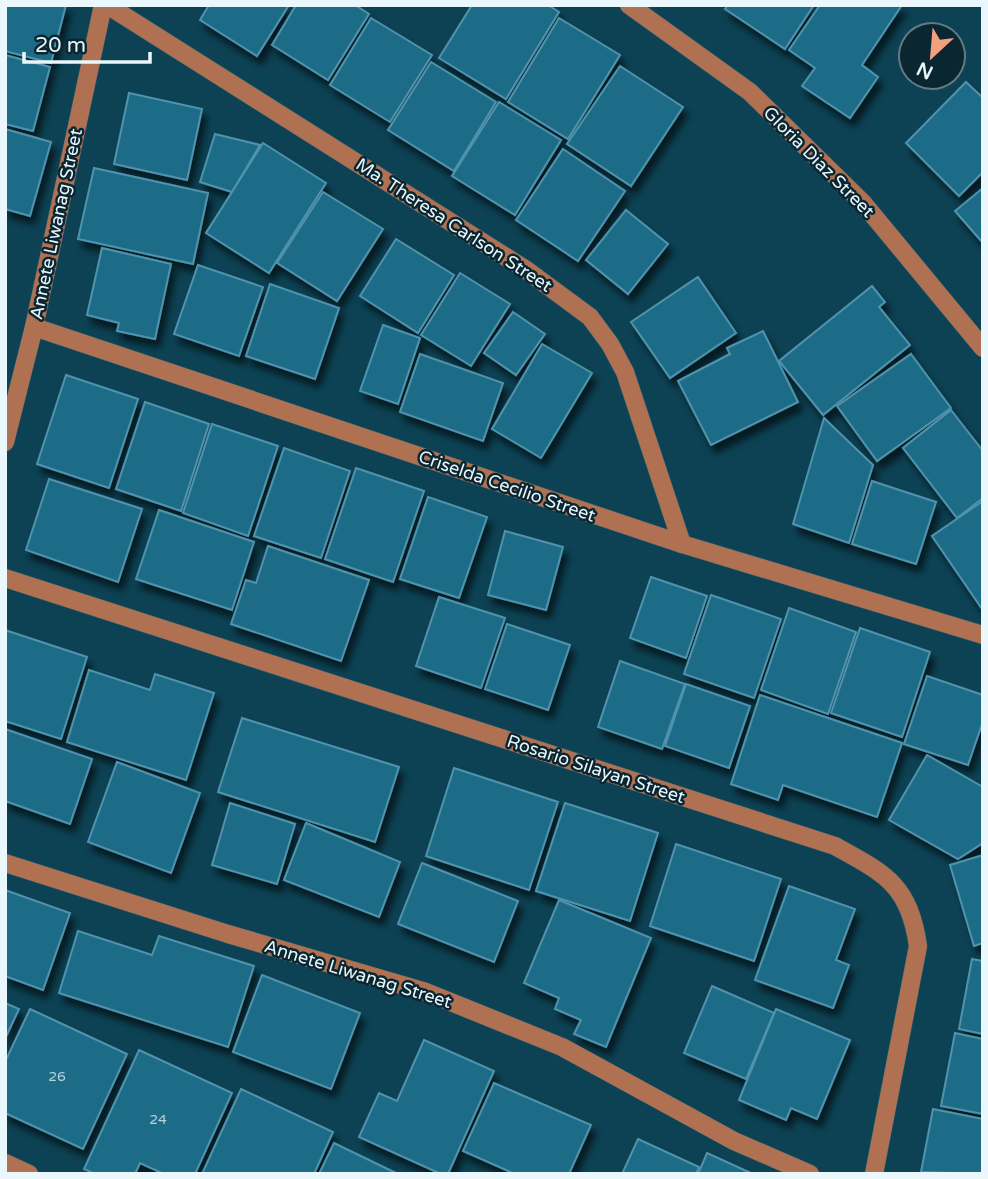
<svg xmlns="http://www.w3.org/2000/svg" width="988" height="1179" font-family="'Varela Round',sans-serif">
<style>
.building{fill:#1c6c87;stroke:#5192ac;stroke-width:2;filter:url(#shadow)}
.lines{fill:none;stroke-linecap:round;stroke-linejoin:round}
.minor-casing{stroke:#305f6f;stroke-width:19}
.minor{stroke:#b07153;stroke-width:18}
.labels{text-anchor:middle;stroke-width:5;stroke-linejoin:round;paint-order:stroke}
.number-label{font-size:14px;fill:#b6d4df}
.street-label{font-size:18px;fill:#eaf7fc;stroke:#0a2631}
</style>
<defs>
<filter id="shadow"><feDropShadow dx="4.5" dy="8" stdDeviation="3.5" flood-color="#0009"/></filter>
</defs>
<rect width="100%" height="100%" fill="#0c4254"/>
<g class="building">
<path d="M5,5h61l-15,58 -46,-12z"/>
<path d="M209,5h80l-32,51 -57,-36z"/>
<path d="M296,5h59l14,9 -41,66 -56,-35z"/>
<path d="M472,5h76l11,7 -53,87 -67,-41z"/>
<path d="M728,5h86l-29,44 -60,-40z"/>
<path d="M820,5h82l-40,60 16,12 -28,41 -48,-32 13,-18 -26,-18z"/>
<path d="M371,18l61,37 -42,67 -60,-37z"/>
<path d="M559,18l61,37 -52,84 -60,-37z"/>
<path d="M5,55l45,12 -17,64 -28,-7z"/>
<path d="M431,62l65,40 -42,69 -66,-41z"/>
<path d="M620,66l63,41 -52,79 -64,-42z"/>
<path d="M966,82l17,16v74l-24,24 -53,-53z"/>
<path d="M129,93l73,16 -15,71 -73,-16z"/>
<path d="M499,102l62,38 -46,75 -63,-39z"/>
<path d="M5,129l46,13 -21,74 -25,-7z"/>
<path d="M215,134l45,11 -28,47 -32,-10z"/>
<path d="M263,143l63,40 -57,90 -63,-40z"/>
<path d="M563,149l62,42 -47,70 -62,-41z"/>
<path d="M94,168l114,25 -15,71 -115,-25z"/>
<path d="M983,188v55l-28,-32z"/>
<path d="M323,192l60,37 -46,72 -60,-38z"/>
<path d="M626,210l42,34 -40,50 -42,-34z"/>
<path d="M396,239l58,36 -36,58 -58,-37z"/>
<path d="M102,248l69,16 -16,75 -38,-8 2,-8 -32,-8z"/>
<path d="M198,265l65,22 -24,69 -65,-22z"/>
<path d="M460,273l50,31 -39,62 -50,-31z"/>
<path d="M698,277l38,56 -66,45 -39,-56z"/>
<path d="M270,284l69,24 -24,71 -69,-23z"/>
<path d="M872,286l13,16 -6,5 31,38 -87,70 -44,-54z"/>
<path d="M513,312l32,22 -29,41 -32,-22z"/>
<path d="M383,325l37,13 -22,66 -38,-13z"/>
<path d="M763,331l35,71 -87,43 -33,-64 52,-27 -3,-6z"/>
<path d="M542,344l50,29 -51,85 -49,-29z"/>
<path d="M420,354l83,29 -20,58 -83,-29z"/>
<path d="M911,354l40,54 -74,53 -40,-55z"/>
<path d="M66,375l72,24 -29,89 -72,-24z"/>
<path d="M145,402l64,22 -28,87 -65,-22z"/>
<path d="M951,410l32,41v47l-26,20 -54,-70z"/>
<path d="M824,418l49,47 -24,78 -56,-19z"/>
<path d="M212,424l66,22 -30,90 -65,-23z"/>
<path d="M284,448l66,23 -29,87 -67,-22z"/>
<path d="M356,468l68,23 -31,91 -68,-23z"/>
<path d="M49,479l93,30 -24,73 -92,-32z"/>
<path d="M872,481l64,21 -20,62 -64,-20z"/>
<path d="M428,497l59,20 -28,81 -59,-19z"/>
<path d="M983,501v107l-1,1 -50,-73z"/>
<path d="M159,510l95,32 -22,68 -96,-31z"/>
<path d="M505,531l58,16 -17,63 -58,-15z"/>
<path d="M268,546l101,34 -28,81 -110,-37 15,-44 10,3z"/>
<path d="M651,577l56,19 -21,62 -56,-20z"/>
<path d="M711,595l70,24 -27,79 -70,-24z"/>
<path d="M439,597l66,21 -24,70 -65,-22z"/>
<path d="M789,608l67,24 -28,82 -67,-24z"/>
<path d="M507,624l63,21 -22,65 -63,-21z"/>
<path d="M860,628l70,24 -28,85 -71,-24z"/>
<path d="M5,630l82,27 -26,82 -56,-18z"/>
<path d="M620,661l65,23 -23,65 -64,-22z"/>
<path d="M89,670l61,20 5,-16 59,19 -28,87 -119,-38z"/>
<path d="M927,676l56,19v26l-15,44 -64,-21z"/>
<path d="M686,684l64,22 -21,62 -64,-22z"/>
<path d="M760,695l142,48 -25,74 -94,-32 -5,15 -47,-16z"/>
<path d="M242,718l157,49 -24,75 -157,-50z"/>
<path d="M5,729l87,30 -22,65 -65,-23z"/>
<path d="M927,755l56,32v56l-25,16 -69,-39z"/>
<path d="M117,762l83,31 -29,80 -83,-31z"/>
<path d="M454,768l104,34 -29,88 -103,-34z"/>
<path d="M230,803l65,21 -18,60 -65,-19z"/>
<path d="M565,803l93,30 -28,88 -94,-30z"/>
<path d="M306,823l94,39 -21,55 -95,-37z"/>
<path d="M676,844l105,35 -27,82 -104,-35z"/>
<path d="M983,855v88l-9,3 -24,-81z"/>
<path d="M422,863l96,38 -24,61 -96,-38z"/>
<path d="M789,886l66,23 -19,51 13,5 -16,43 -78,-28z"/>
<path d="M5,890l65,23 -27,77 -38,-14z"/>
<path d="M559,900l92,38 -45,109 -32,-13 7,-14 -26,-11 4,-11 -35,-15z"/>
<path d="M78,931l74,24 7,-19 95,30 -26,81 -169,-54z"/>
<path d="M972,959l11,2v73l-24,-5z"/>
<path d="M262,975l98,38 -29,76 -98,-37z"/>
<path d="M712,986l62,27 -28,66 -62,-26z"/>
<path d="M5,1003l14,6 -14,30z"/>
<path d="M30,1009l97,45 -44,95 -78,-36v-51z"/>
<path d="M776,1009l74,31 -33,79 -26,-11 -5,12 -47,-20z"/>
<path d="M955,1033l28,6v75l-42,-8z"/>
<path d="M424,1040l70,31 -46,103h-7l-82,-37 20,-44 18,8z"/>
<path d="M139,1050l93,43 -37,81h-31l-24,-11 -5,11h-40l-11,-5z"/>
<path d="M494,1083l97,42 -22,49h-54l-52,-23z"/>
<path d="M241,1089l92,43 -19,42h-112z"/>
<path d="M933,1109l50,10v55l-62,-2z"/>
<path d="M638,1139l61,28 -3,7h-74z"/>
<path d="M334,1143l64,31h-79z"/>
<path d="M707,1153l46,21h-55z"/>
</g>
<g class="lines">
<defs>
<g id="minor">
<path d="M107,5l418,264 65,48 20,27 15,28 57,172"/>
<path d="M629,5l121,87 113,111 120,145"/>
<path d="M34,327l648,217 301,91"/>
<path d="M5,442l29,-115 69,-322"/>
<path d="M5,578l830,268c51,28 74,39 83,100l-44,228"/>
<path d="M5,863l223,71 198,58 136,55 172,94 76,33"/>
<path d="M5,1163l24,11"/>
</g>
</defs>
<use href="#minor" class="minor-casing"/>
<use href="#minor" class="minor"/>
</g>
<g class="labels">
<g class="number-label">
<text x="57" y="1081">26</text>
<text x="158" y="1124">24</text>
</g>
<g class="street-label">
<text transform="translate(819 162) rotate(45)" y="6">Gloria Diaz Street</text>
<text transform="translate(56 224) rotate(-78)" y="6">Annete Liwanag Street</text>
<text transform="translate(454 225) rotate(33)" y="6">Ma. Theresa Carlson Street</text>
<text transform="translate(507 486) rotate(19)" y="6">Criselda Cecilio Street</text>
<text transform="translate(596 769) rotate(18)" y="6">Rosario Silayan Street</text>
<text transform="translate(358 974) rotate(17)" y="6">Annete Liwanag Street</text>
</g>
</g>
<rect width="988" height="1179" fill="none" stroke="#eaf7fc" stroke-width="14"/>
<g transform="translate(932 56) rotate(206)"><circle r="33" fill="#0a2631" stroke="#647a82" stroke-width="2"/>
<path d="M0-5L12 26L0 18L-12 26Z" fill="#f1a17c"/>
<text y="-10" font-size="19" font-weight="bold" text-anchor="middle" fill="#eaf7fc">N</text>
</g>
<path d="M24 52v10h126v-10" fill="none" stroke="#eaf7fc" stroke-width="3.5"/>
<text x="35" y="52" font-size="21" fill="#eaf7fc" stroke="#0a2631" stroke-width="5" paint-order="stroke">20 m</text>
</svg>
